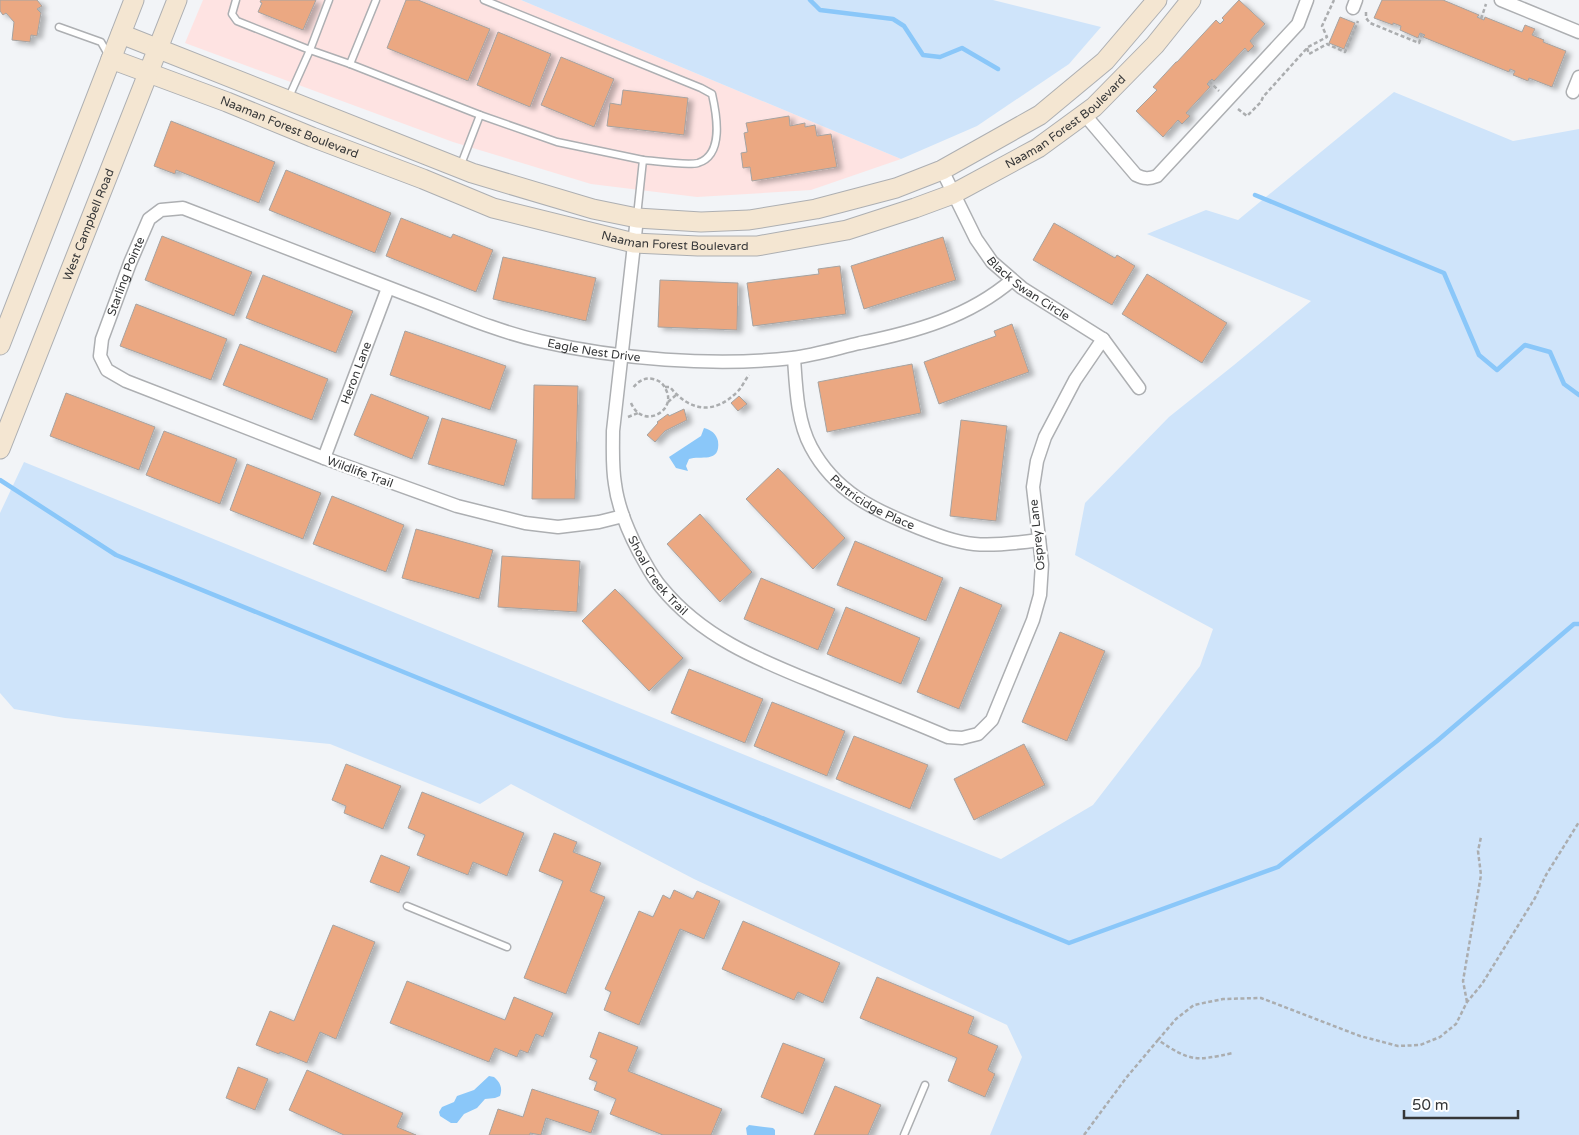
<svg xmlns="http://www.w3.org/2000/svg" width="1579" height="1135" font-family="'Varela Round',sans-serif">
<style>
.commercial{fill:#fee3e2}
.green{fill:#cfe4fa}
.water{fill:#8ac7f9}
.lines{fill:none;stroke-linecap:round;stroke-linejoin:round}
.stream{stroke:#8ac7f9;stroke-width:4.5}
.building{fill:#eba882;stroke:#a6a3a1;filter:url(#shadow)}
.lane-casing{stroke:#adafb2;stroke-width:9}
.street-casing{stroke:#adafb2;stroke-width:15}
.secondary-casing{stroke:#adafb2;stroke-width:21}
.path{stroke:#abadaf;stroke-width:2.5;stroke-dasharray:4 2.5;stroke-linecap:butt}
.lane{stroke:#fff;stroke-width:6}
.street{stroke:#fff;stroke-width:12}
.secondary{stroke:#f4e6d2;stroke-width:19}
.labels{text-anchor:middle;stroke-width:4.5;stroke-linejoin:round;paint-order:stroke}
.street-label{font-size:12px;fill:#363738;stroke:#fff}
</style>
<defs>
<filter id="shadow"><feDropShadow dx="5" dy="3" stdDeviation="2.5" flood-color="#0004"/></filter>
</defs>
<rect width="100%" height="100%" fill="#f2f4f7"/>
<path class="commercial" d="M203,0h318l380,159 -90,31 -114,7 -106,-13 -138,-42 -268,-99z"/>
<g class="green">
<path d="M521,0h472l108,27 -32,37 -92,62 -76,33z"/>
<path d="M1394,92l119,49 66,-12v1006h-589l32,-78 -15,-32 -313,-146 -183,-95 -31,20 -150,-60 -265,-26 -51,-9 -14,-16v-180l24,-51 977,397 92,-54 107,-139 13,-37 -138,-74 10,-52 84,-86 65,-52 77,-64 -164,-67 59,-24 32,10z"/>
</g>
<g class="water">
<path d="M704,428c7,2 12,5 14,13 3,23 -18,14 -29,18l-3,7 2,5 -12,-3 -7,-11 32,-21z"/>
<path d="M489,1076l5,1c6,5 9,11 6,19l-5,2 -10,1 -8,9 -13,6 -7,9h-6l-11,-7 -1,-4 3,-5 12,-5 3,-6 17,-6z"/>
<path d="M749,1125l24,3 2,2v5h-28l-1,-7z"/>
</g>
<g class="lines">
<g class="stream">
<path d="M810,0l10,10 73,9 11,7 19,29 17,2 22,-9 36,21"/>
<path d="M1255,195l189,78 35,82 18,15 28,-25 25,7 14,32 15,11"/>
<path d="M0,480l116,75 953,388 209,-76 159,-126 137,-117h5"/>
</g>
</g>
<g class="building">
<path d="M0,0h37l5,6 -5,3 4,4 -4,23 -6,-1 -1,7 -18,-2 2,-18 -8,-9 -3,2 -3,-4z"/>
<path d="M261,0h55l-13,30 -45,-18 4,-9 -2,-1z"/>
<path d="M406,0h12l72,29 -22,52 -81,-33z"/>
<path d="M1239,0l26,24 -15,17 4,5 -6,6 -3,-4 -31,33 -2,-2 -5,5 3,3 -24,26 4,3 -8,8 -4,-4 -15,17 -27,-26 21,-21 -4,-3 23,-25h1l39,-42 4,4 4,-4 -2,-2z"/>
<path d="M1382,0h61l36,15 -2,2 7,3 1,-3 37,15 3,-7 10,4 -3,6 12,5 -1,2 23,9 -14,36 -23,-9 -1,3 -15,-6 2,-4 -5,-2 -1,3 -86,-35 2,-2 -5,-2 -2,5 -18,-8 1,-4 -8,-3v2l-19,-7z"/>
<path d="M1340,17l15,6 -11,26 -15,-6z"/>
<path d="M498,32l53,22 -21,53 -53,-22z"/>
<path d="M561,57l53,22 -20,48 -53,-22z"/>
<path d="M623,90l65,8 -4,37 -77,-9 3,-23 11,2z"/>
<path d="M789,116l1,10 15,-3v4l10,-2 2,11 14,-2 6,33 -85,14 -2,-14 -7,1 -2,-15 6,-1 -3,-19 4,-1 -2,-9z"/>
<path d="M171,121l104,41 -16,41 -83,-33 -1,4 -21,-8z"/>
<path d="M286,170l105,43 -16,40 -106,-43z"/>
<path d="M401,218l50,20 2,-4 40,16 -17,42 -90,-36z"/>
<path d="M1054,223l61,35 2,-3 18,11 -23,39 -79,-45z"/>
<path d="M162,236l90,36 -18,44 -89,-36z"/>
<path d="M943,237l13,43 -92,29 -13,-43z"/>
<path d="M503,257l93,21 -10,43 -93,-22z"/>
<path d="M840,266l6,48 -93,12 -6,-43 72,-9 -1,-5z"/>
<path d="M1147,274l80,49 -25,40 -80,-49z"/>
<path d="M263,275l90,36 -17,42 -90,-35z"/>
<path d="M660,280l78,3 -1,47 -79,-3z"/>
<path d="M136,304l91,35 -16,41 -91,-34z"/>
<path d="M1012,324l17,48 -90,32 -15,-42 72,-26 -2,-5z"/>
<path d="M405,331l101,35 -16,44 -100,-35z"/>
<path d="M240,344l88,35 -16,41 -89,-35z"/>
<path d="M912,364l9,49 -94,19 -9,-50z"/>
<path d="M534,385l44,1 -3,113h-43z"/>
<path d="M66,393l89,34 -16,43 -89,-34z"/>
<path d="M371,394l58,23 -17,42 -58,-24z"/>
<path d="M739,396l8,8 -9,7 -7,-8z"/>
<path d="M684,409l3,11 -22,11 -10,11 -8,-7 11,-12 -1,-1 11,-8 1,2z"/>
<path d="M442,418l75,22 -13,46 -76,-22z"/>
<path d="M961,420l46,6 -11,95 -46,-5z"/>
<path d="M164,431l73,28 -17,45 -74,-29z"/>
<path d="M247,464l74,29 -18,46 -73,-29z"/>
<path d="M778,468l67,70 -32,31 -67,-70z"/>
<path d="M332,496l72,29 -18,47 -73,-28z"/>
<path d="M700,514l52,58 -32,30 -53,-58z"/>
<path d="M416,529l77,21 -14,49 -77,-21z"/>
<path d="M855,541l88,37 -17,43 -89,-36z"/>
<path d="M502,556l78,5 -3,51 -79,-5z"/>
<path d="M761,578l74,31 -17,41 -74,-31z"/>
<path d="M960,587l42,18 -43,104 -42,-17z"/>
<path d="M615,589l68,69 -34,33 -67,-70z"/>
<path d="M846,607l74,31 -19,46 -74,-30z"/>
<path d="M1060,632l45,19 -38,90 -45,-19z"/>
<path d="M689,669l74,30 -18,44 -74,-30z"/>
<path d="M772,702l73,29 -18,45 -73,-30z"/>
<path d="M854,736l74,29 -18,44 -74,-30z"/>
<path d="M1024,744l21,41 -71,35 -20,-41z"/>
<path d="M346,764l55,22 -18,43 -39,-16 2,-7 -14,-6z"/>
<path d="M422,792l102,41 -17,43 -34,-14 -5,13 -51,-20 8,-20 -17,-7z"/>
<path d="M554,833l23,9 -4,10 28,11 -11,28 15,6 -39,97 -42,-16 39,-97 -24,-10z"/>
<path d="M381,855l29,12 -11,26 -29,-11z"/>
<path d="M674,890l19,9 4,-8 23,10 -16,38 -24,-10 -41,96 -35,-15 7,-18 -6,-3 34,-78 14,6 10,-22 7,4z"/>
<path d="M743,921l97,42 -17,40 -25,-11 -4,8 -72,-31z"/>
<path d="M333,925l42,17 -39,97 -16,-7 -13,31 -27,-11 -1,2 -23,-9 14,-34 24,10z"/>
<path d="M877,977l97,40 -6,16 30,13 -10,24 7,4 -10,23 -37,-16 9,-23 -97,-40z"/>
<path d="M407,981l98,39 9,-23 39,16 -10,24 -7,-3 -8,19 -8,-3 -3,7 -22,-9 -6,14 -99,-39z"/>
<path d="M599,1032l39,15 -10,24 94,38 -11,26h-48l-53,-21 6,-15 -22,-9 3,-8 -8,-3 8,-19 -7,-3z"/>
<path d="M783,1043l42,16 -22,55 -42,-17z"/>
<path d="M238,1067l30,12 -13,31 -29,-12z"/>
<path d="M307,1070l96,43 -6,14 19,8h-72l-55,-25z"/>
<path d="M835,1086l46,19 -13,30h-54z"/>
<path d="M532,1089l67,22 -8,22 -45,-15 -5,17 -11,-2v2h-41l9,-26 25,8z"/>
</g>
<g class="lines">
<defs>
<g id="lane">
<path d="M236,0l-4,14 5,7 73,29 -21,47"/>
<path d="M329,0l-19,50 40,14"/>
<path d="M376,0l-26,64 130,51 77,27 86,18"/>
<path d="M484,0l217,88 11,6c5,22 12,61 -14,69 -11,3 -42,-2 -55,-3l-6,56"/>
<path d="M59,27l42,15 8,14"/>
<path d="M460,167l20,-52"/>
<path d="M407,906l100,41"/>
<path d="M904,1135l21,-50"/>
</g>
<g id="street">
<path d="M1501,0l78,32"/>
<path d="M1353,8l3,-8"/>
<path d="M1573,92l6,-15"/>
<path d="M1084,114l52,61c8,4 13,4 21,1l141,-152 9,-24"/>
<path id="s1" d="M942,170l34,69 16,23 30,26 81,51 36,49"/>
<path id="s2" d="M637,218l-24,213c0,18 -1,36 2,53 3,24 13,47 24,68 7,12 13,25 22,35 44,54 106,76 167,101 40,16 80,32 120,49l14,1 16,-4 14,-14 41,-100 7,-25 2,-31 -9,-77 4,-26 8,-24 30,-57 28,-41"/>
<path id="s3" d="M794,358c2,29 3,63 17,89 24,45 63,63 108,81 18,7 36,14 55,16 21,2 44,-1 65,-4"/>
<path id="s4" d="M324,458l64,-170"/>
<path id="s5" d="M623,516l-24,6 -41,5 -33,-4 -68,-17 -133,-48 -198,-77 -19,-11 -7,-14 2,-17 28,-76 19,-44 12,-9 22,-2c75,29 150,58 225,87 43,16 87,36 132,46 77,18 173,26 252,17 23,-3 46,-10 68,-15 55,-11 109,-26 152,-63"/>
</g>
<g id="secondary">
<path d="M121,34l351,139 121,36 44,9 64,4 48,-2 67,-11 80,-21 46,-18 98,-55 65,-54 52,-61"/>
<path id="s6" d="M111,59l116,43 85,35 111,42 70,29 141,35 64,3h59l90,-16 68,-22 38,-14 85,-46 56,-41 61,-62 36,-45"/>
<path d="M0,345l134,-345"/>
<path id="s7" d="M0,449l177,-449"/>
</g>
</defs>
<use href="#lane" class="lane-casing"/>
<use href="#street" class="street-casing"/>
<use href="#secondary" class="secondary-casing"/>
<g class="path">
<path d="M1366,12v6l4,5 49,20 3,-9"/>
<path d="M1481,19l5,-15"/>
<path d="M1307,48l2,6 18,-10 18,8 13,-31"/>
<path d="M1209,81l10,10"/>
<path d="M1238,109l9,7 14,-14 2,-5 45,-50 19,-10 -5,-11 12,-26"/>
<path d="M665,387h5c20,25 45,28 68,4 4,-4 7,-11 11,-16"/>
<path d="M668,402l8,-7"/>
<path d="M631,403c12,28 48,7 34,-15 -2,-5 -7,-8 -12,-9 -9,-2 -16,3 -20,9"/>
<path d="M628,417l10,-4"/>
<path d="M1467,1002l-4,-21 18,-106 -3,-24 3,-14"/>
<path d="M1158,1040l18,-21 18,-14 29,-6 38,-1 99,38 38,10 22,-1 20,-8 16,-13 11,-22 15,-18 53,-86 11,-23 33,-53"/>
<path d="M1084,1135l42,-57 32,-38c33,22 37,21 75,13"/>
</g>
<use href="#lane" class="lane"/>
<use href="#street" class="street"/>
<use href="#secondary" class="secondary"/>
</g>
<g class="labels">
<g class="street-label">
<text dy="4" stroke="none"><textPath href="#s6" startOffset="1016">Naaman Forest Boulevard</textPath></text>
<text dy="4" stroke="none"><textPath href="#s6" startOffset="191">Naaman Forest Boulevard</textPath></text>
<text dy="4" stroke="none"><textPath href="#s7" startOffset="241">West Campbell Road</textPath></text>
<text dy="4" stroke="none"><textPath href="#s6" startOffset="596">Naaman Forest Boulevard</textPath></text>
<text dy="4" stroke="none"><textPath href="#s5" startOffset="645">Starling Pointe</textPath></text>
<text dy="4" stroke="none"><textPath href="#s1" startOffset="150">Black Swan Circle</textPath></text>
<text dy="4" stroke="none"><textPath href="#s5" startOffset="1180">Eagle Nest Drive</textPath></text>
<text dy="4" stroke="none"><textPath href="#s4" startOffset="91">Heron Lane</textPath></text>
<text transform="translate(360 472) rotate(20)" y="4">Wildlife Trail</text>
<text dy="4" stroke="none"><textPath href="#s3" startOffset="176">Partricidge Place</textPath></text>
<text transform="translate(1037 535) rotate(-96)" y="4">Osprey Lane</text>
<text dy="4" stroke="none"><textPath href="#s2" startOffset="370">Shoal Creek Trail</textPath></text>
</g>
</g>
<path d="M1404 1110v8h114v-8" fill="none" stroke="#363738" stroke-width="2.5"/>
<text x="1412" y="1110" font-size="15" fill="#363738" stroke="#ffffff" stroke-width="4" paint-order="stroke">50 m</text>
</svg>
